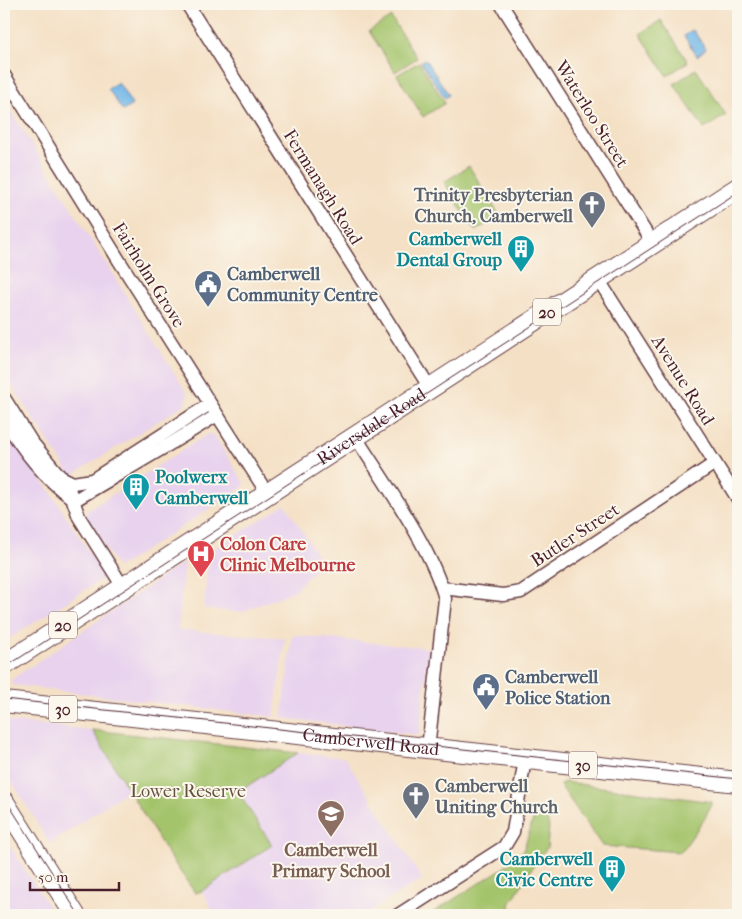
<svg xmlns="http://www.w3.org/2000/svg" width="742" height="919" font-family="'IM FELL French Canon',serif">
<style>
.built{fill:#e8d2ee}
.green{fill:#a4c46c;stroke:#77724c}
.water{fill:#71b7e8;stroke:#5e6b8a}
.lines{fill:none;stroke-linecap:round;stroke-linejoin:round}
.street-casing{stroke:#643c42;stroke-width:15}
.primary-casing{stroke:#643c42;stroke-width:22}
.street{stroke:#fff;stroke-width:12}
.primary{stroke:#fff;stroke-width:20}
.tram{stroke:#4a1f2b;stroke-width:1}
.labels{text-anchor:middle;stroke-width:4;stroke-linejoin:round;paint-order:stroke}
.shield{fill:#fbf7ec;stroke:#7f6065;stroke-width:1}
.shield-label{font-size:16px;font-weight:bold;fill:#4a1f2b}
.street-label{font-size:18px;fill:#4a1f2b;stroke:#fbf7ec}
.worship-label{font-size:18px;font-weight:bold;fill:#5b616d;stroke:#fbf7ec;text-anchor:end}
.culture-label{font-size:18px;font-weight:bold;fill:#0d838f;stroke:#fbf7ec;text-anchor:end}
.service-label{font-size:18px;font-weight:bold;fill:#4e5e75;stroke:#fbf7ec;text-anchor:start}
.health-label{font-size:18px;font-weight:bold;fill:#be3a42;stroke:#fbf7ec;text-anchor:start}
.park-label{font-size:18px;fill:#65513e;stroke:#fbf7ec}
.education-label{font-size:18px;font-weight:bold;fill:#785e54;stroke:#fbf7ec}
</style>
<rect width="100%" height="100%" fill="#fbf7ec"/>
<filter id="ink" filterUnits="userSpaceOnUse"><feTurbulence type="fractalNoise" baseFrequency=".02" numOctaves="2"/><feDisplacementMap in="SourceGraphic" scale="10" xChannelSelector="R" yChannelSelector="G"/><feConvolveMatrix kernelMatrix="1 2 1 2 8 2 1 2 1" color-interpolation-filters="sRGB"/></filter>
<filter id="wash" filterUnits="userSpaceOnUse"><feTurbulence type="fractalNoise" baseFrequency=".0096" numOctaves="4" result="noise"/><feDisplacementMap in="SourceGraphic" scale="20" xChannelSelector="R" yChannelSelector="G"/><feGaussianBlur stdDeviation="1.12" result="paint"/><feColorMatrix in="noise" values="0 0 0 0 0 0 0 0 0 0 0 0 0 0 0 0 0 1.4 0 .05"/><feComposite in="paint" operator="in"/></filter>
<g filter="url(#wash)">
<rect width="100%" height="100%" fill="#f4e0c5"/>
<g class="built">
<path d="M4,100l184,295 -3,9 -114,72 -67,-102z"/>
<path d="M4,426l25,38 19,24 57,89 -101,65z"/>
<path d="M208,434l6,1 30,48 -1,4 -125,81 -32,-50 1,-7z"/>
<path d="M285,504l37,58 -28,29 -53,21 -37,-3 4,-56z"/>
<path d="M184,562l-6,68 107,8 -11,79 -261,-32 -2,-5z"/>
<path d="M292,635l137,13 -10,87 -137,-17z"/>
<path d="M4,721l88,9 36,60 -78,54 -46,-75z"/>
<path d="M298,753l47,5 77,121 -58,36h-149l-13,-24 70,-46 -34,-53z"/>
<path d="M4,837l50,78h-50z"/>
</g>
<g class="green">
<path d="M391,17l26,41 -22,14 -26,-41z"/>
<path d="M661,20l27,42 -21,14 -27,-42z"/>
<path d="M419,62l26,41 -22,14 -26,-42z"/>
<path d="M696,69l30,46 -22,14 -30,-45z"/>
<path d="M469,166l31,50 -25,15 -31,-49z"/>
<path d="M92,730l206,23 -60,39 34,53 -70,46 -7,2 -29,-42z"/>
<path d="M564,782l148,20 -8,18 -23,32 -79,-6 -42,-61z"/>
<path d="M545,812l4,15 -2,21 -8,9 -29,47 2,11h-83l74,-47 20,-17 10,-31z"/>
</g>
<g class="water">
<path d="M693,30l13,19 -9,7 -13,-20z"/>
<path d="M425,59l24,36 -4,3 -24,-36z"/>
<path d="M118,82l14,23 -9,6 -15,-22z"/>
</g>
</g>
<g filter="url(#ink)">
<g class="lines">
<defs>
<g id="street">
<path d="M187,4l243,384"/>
<path d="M501,4l152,240"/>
<path d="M4,75l116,187 147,231"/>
<path d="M598,279l140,220"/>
<path d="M4,398l27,43 37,45 11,31 44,70"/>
<path d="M4,419c19,31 39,58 69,80"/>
<path d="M355,436c29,46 77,112 90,163l-17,149"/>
<path d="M63,478l10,5 19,-3 118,-76"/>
<path d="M75,500c47,-28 95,-55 142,-85"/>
<path d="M442,588l61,7 18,-3 194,-129"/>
<path d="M398,915l106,-68 9,-15 12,-73"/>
</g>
<g id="primary">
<path id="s1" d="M4,665l734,-477"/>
<path id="s2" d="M4,702l734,80"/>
<path d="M4,802l71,113"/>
</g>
</defs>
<use href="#street" class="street-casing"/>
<use href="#primary" class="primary-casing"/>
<use href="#street" class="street"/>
<use href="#primary" class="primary"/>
<g class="tram">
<path d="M4,668l734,-476"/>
<path d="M4,699l734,80"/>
<path d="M4,797l75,118"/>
</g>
</g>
</g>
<defs>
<symbol id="church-pin" viewBox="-11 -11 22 30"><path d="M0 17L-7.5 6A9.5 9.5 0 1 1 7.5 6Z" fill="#6b7280" stroke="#fbf7ec"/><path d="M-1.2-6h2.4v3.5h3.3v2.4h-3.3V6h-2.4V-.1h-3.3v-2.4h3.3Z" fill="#fff"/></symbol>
<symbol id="building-pin" viewBox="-11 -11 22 30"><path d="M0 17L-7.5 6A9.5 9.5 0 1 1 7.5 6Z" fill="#0f9aa8" stroke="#fbf7ec"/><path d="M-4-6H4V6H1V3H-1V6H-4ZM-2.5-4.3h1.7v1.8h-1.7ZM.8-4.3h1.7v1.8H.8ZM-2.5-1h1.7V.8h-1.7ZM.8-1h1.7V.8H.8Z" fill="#fff"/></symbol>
<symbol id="civic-pin" viewBox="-11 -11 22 30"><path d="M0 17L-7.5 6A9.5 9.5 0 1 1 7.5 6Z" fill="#5c6f8a" stroke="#fbf7ec"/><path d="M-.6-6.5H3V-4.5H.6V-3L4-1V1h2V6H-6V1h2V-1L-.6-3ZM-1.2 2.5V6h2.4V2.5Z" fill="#fff"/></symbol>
<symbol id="hospital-pin" viewBox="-11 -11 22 30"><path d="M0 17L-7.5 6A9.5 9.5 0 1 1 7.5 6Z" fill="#e0444e" stroke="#fbf7ec"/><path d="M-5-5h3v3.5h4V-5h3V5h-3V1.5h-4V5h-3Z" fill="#fff"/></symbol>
<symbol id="school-pin" viewBox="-11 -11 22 30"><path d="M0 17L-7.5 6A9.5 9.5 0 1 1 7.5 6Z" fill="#8d6e63" stroke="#fbf7ec"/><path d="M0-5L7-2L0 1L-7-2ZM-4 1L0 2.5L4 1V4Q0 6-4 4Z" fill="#fff"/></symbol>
</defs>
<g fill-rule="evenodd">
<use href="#church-pin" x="576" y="189" width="32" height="43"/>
<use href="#building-pin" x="505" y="233" width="32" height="43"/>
<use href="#civic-pin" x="192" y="268" width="32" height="43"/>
<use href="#building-pin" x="120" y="471" width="32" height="43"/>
<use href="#hospital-pin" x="185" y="538" width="32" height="43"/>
<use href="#civic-pin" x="470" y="671" width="32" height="43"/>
<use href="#church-pin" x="400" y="780" width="32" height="43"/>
<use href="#school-pin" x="315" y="798" width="32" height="43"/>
<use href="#building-pin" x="596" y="853" width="32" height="43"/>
</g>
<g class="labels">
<g class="shield">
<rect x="533" y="298.5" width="28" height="27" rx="4"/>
<rect x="49" y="611.5" width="28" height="27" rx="4"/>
<rect x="49" y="695.5" width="28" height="27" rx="4"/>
<rect x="569" y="751.5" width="28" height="27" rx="4"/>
</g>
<g class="shield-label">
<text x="547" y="318">20</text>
<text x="63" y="631">20</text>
<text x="63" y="715">30</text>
<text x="583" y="771">30</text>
</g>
<g class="street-label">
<text transform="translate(592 114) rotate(58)" y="6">Waterloo Street</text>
<text transform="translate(323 187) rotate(58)" y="6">Fermanagh Road</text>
<text transform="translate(149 275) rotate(58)" y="6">Fairholm Grove</text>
<text transform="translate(683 380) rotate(58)" y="6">Avenue Road</text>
<text dy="6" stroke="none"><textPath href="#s1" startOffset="438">Riversdale Road</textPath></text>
<text transform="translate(575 535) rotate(-33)" y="6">Butler Street</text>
<text dy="6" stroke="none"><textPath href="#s2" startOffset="369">Camberwell Road</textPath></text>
</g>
<g class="worship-label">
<text x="573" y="201">Trinity Presbyterian<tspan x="573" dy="21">Church, Camberwell</tspan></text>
<text x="435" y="792" text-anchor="start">Camberwell<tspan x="435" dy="21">Uniting Church</tspan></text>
</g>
<g class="culture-label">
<text x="502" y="245">Camberwell<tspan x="502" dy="21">Dental Group</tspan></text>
<text x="155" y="483" text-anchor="start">Poolwerx<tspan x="155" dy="21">Camberwell</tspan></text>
<text x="593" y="865">Camberwell<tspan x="593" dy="21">Civic Centre</tspan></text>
</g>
<g class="service-label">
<text x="227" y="280">Camberwell<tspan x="227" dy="21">Community Centre</tspan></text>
<text x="505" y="683">Camberwell<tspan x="505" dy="21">Police Station</tspan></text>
</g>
<g class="health-label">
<text x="220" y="550">Colon Care<tspan x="220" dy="21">Clinic Melbourne</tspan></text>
</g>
<g class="park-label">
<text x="188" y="797">Lower Reserve</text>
</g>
<g class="education-label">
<text x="331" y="856">Camberwell<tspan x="331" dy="21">Primary School</tspan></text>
</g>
</g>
<rect width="742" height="919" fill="none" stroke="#fbf7ec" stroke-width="20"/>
<path d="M30 882v8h89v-8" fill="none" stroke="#4a1f2b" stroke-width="2.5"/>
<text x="38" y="882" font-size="15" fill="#4a1f2b" stroke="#fbf7ec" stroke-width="4" paint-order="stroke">50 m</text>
</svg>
